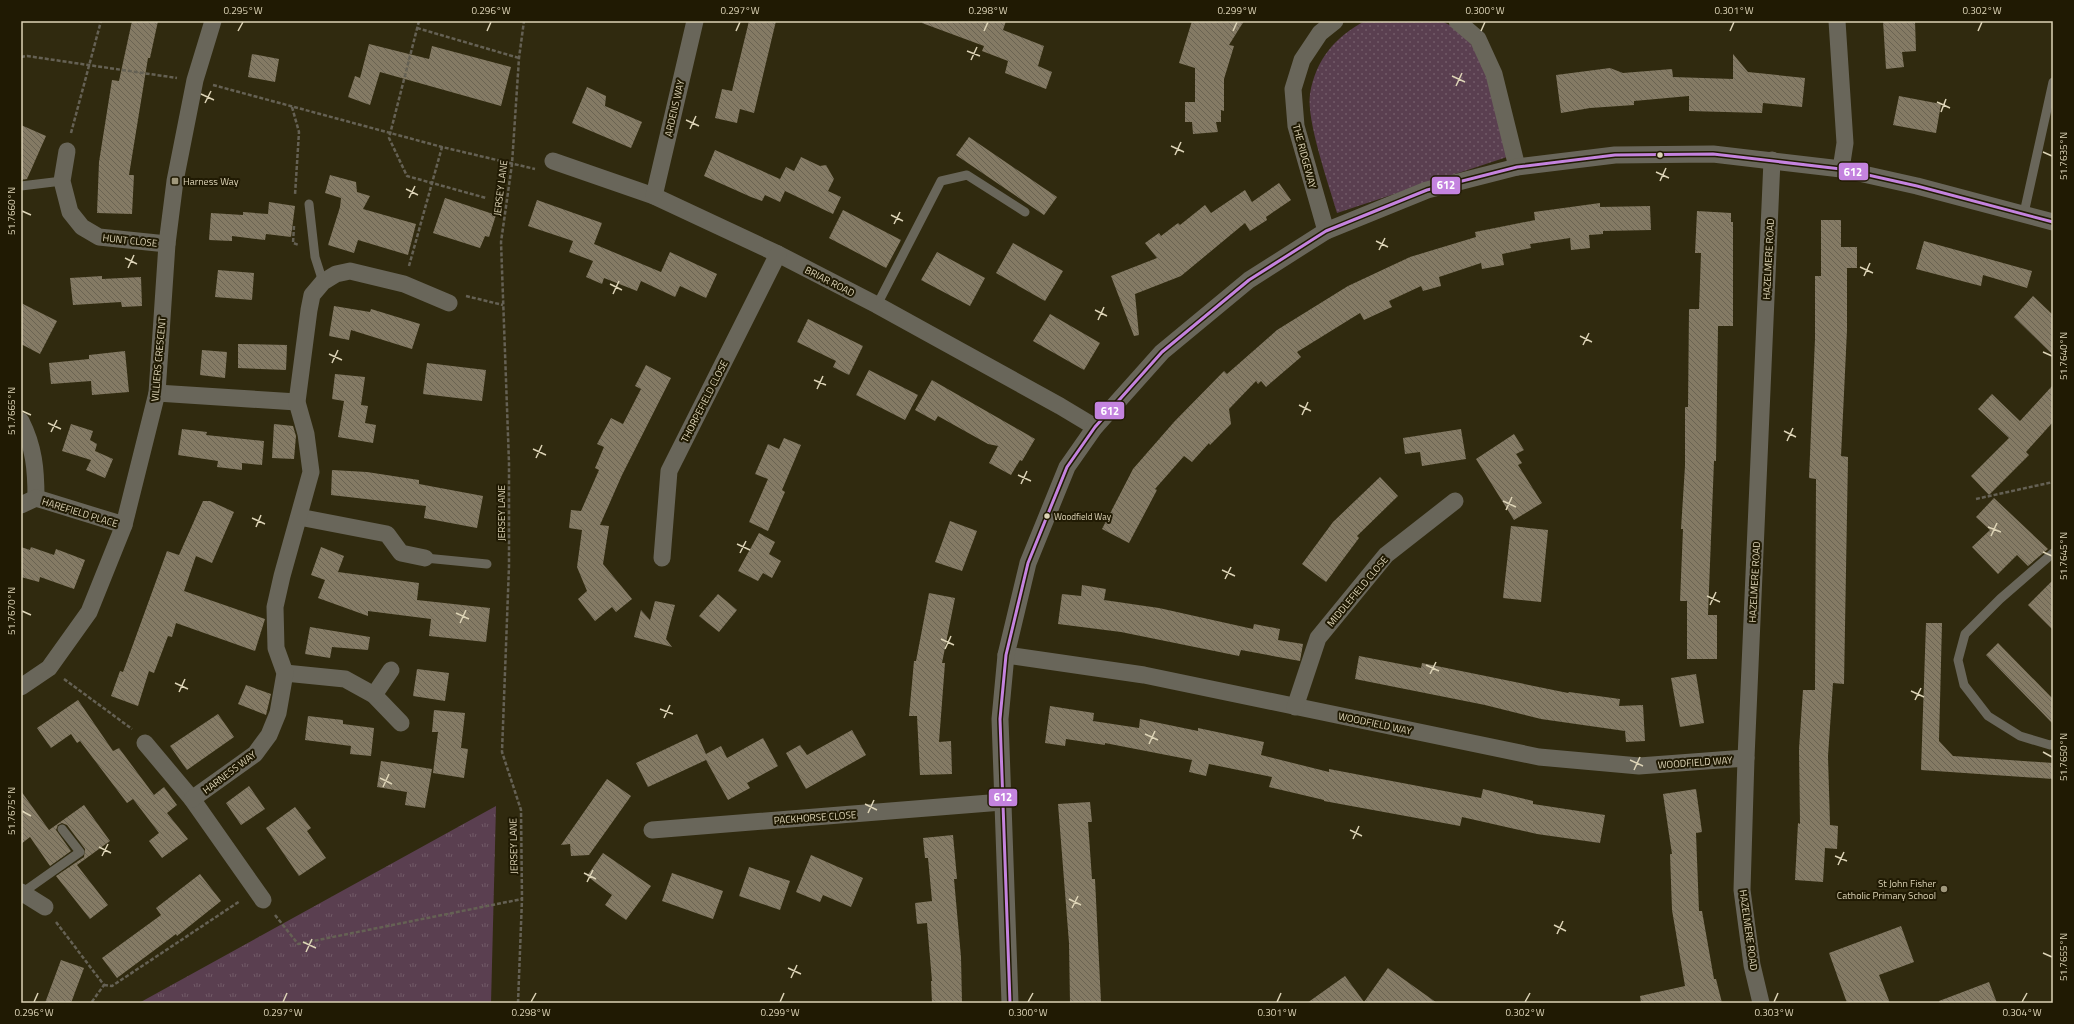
<svg xmlns="http://www.w3.org/2000/svg" width="2074" height="1024" font-family="'Titillium Web',sans-serif">
<style>
.grass{fill:url(#grass-dots)}
.park{fill:url(#park-tufts)}
.building{fill:url(#building-back-hatch)}
.lines{fill:none;stroke-linecap:round;stroke-linejoin:round}
.path{stroke:#656154;stroke-width:2.5;stroke-dasharray:4 2;stroke-linecap:butt}
.lane{stroke:#69665a;stroke-width:9}
.street{stroke:#69665a;stroke-width:17}
.bus-1-casing{stroke:#201a03;stroke-width:6}
.bus-1{stroke:#c483df;stroke-width:3}
.ticks{fill:none;stroke:#ddd4b7;stroke-width:1.5}
.bus-dot{fill:#ddd4b7;stroke:#201a03;stroke-width:1.5}
.poi-dot{fill:#a0987c;stroke:#201a03;stroke-width:1.5}
.labels{text-anchor:middle;stroke-width:4;stroke-linejoin:round;paint-order:stroke}
.bus-label{font-size:9px;fill:#ddd4b7;stroke:#201a03;text-anchor:start}
.street-label{font-size:10px;fill:#ddd4b7;stroke:#201a03}
.poi-label{font-size:10px;fill:#ddd4b7;stroke:#201a03;text-anchor:start}
.line-badge{stroke:#201a03;stroke-width:1.5}
.badge-label{font-size:11px;text-anchor:middle;font-weight:bold;fill:#fff}
.neatline{fill:none;stroke:#ddd4b7;stroke-width:1.5}
.ticks-label{font-size:10px;text-anchor:middle;fill:#ddd4b7}
</style>
<defs>
<pattern id="grass-dots" width="8" height="8" patternUnits="userSpaceOnUse"><rect width="8" height="8" fill="#5a3f50"/><path d="M2 2h.1M6 6h.1" fill="none" stroke="#715a67" stroke-width="1.8" stroke-linecap="round"/></pattern>
<pattern id="park-tufts" width="24" height="20" patternUnits="userSpaceOnUse"><rect width="24" height="20" fill="#5a3f50"/><path d="M3 7l-1-3M5 7V3M7 7l1-3M15 17l-1-3M17 17v-4M19 17l1-3" fill="none" stroke="#715a67"/></pattern>
<pattern id="building-back-hatch" width="6" height="6" patternUnits="userSpaceOnUse"><rect width="6" height="6" fill="#847a64"/><path d="M-1 5l2 2M0 0l6 6M5-1l2 2" fill="none" stroke="#6a6352"/></pattern>
</defs>
<rect width="100%" height="100%" fill="#302a0f"/>
<path class="grass" d="M1365,21h76c50,19 55,90 66,136l-170,56c-8,-28 -31,-93 -27,-119 6,-35 25,-57 55,-73z"/>
<path class="park" d="M496,806l-5,197h-352z"/>
<g class="building">
<path d="M132,21h26l-8,37h-2l-19,117h5l-2,39 -35,-1 2,-51 13,-82 7,1z"/>
<path d="M749,21h27l-22,92 -14,-4 -3,14 -22,-5 7,-29 10,2z"/>
<path d="M923,21h83l-3,9 41,16 -6,20 14,6 -6,17 -41,-16 3,-12 -26,-10 2,-5 -62,-23z"/>
<path d="M1192,21h52l-15,24 5,1 -10,33v32l-3,-1v12h-5l2,10 -25,2 -1,-12h-7v-20h10v-34l-16,-5z"/>
<path d="M1883,21h32l1,30 -14,1 2,15 -18,2z"/>
<path d="M369,44l60,15 3,-13 79,21 -10,39 -121,-34 -10,33 -22,-8 7,-21 5,2z"/>
<path d="M252,54l27,5 -4,23 -27,-5z"/>
<path d="M1733,54l15,18 57,6 -3,29 -39,-4 -1,10 -73,-2v-15l-55,5v4l-44,3 -29,5 -5,-38 54,-7 13,5 49,-4 1,8 60,2z"/>
<path d="M587,87l19,9 -1,10 37,16 -11,26 -59,-25z"/>
<path d="M1899,96l42,8 -5,29 -43,-8z"/>
<path d="M21,125l25,11 -19,43 -6,1z"/>
<path d="M969,137l88,60 -13,18 -88,-60z"/>
<path d="M715,150l65,29 6,-12 8,4 7,-14 19,9 6,-1 8,14 -6,12 13,6 -8,17 -48,-23 -5,11 -15,-7 -3,6 -11,-4 -47,-21z"/>
<path d="M330,175l26,7 1,10 13,4 -7,13 53,15 -8,31 -50,-15 -4,13 -26,-8 12,-38 1,-9 -16,-5z"/>
<path d="M1279,183l12,17 -25,17 1,3 -17,11 -5,-8 -64,53 -46,18 4,41 -5,1 -23,-60 46,-18 -12,-15 14,-10 2,3 17,-13 2,2 25,-20 6,8 34,-23 7,12z"/>
<path d="M445,198l51,17 -7,22 -4,-1 -5,12 -47,-15z"/>
<path d="M537,200l65,23 -8,21 67,28 9,-20 47,22 -11,24 -26,-12 -5,11 -34,-16 -4,10 -33,-13 -2,6 -16,-7 7,-16 -24,-9 4,-11 -45,-15z"/>
<path d="M269,202l26,4 -4,31 -25,-3 -1,6 -33,-4v5l-23,-1 2,-27 32,2v-3l25,2z"/>
<path d="M1600,203v4l50,-1 1,24 -48,1v3l-14,1 1,13 -19,2 -1,-12 -40,6 1,4 -29,6 2,11 -22,4 -1,-6 -42,14 2,9 -18,5 -2,-5 -32,15 3,6 -28,13 -4,-7 -63,39 4,5 -35,30 -5,-6 -3,3 -2,-3 -27,28 2,15 -21,21 -1,-2 -17,19 -8,-6 -29,33 2,1 -28,53 -27,-14 31,-60 41,-47 50,-51 3,3 50,-44 71,-44 62,-29 66,-20 -1,-5 60,-12 -1,-8z"/>
<path d="M843,210l58,30 -15,28 -57,-30z"/>
<path d="M1697,211l34,2v9h2v104h-15l-2,135h-2l-6,154h9v44h-30v-58h-7l3,-72h-2l4,-63v-59h3l1,-98h10l2,-56h-6z"/>
<path d="M1821,220h20v27h16v21h-10v62l-6,126 7,1 -4,227 -11,-1 -5,73 2,69 8,1 -1,23 -12,-1 -2,34 -28,-2 3,-57 2,1 -1,-75 4,-59h12l1,-211 -7,-1 6,-139v-63h6z"/>
<path d="M1924,241l108,30 -5,17 -44,-13 -2,11 -65,-17z"/>
<path d="M1013,243l50,28 -18,30 -49,-28z"/>
<path d="M937,252l48,26 -15,28 -49,-26z"/>
<path d="M218,270l36,3 -2,27 -37,-3z"/>
<path d="M102,276v3l39,-2 1,29 -20,1 -1,-5 -48,3 -3,-27z"/>
<path d="M2033,296l20,19v40l-39,-38z"/>
<path d="M21,303l36,18 -17,33 -19,-10z"/>
<path d="M334,306l36,6 1,-3 49,15 -8,25 -61,-19 -2,10 -20,-4z"/>
<path d="M1050,314l50,29 -16,27 -51,-29z"/>
<path d="M808,319l55,27 -14,29 -16,-8 3,-6 -39,-19z"/>
<path d="M238,344l49,1 -1,25 -48,-2z"/>
<path d="M202,350l25,2 -2,26 -25,-3z"/>
<path d="M125,351l4,41 -37,3 -1,-14 -40,3 -2,-21 40,-4v-4z"/>
<path d="M427,363l59,7 -4,31 -59,-7z"/>
<path d="M646,365l25,13 -49,97 -22,50 9,1 -6,38 29,35 -16,13 -4,-5 -17,14 -17,-22 9,-8 -10,-24 5,-37 -13,-2 2,-18 10,1 18,-41 -4,-2 9,-21 -7,-3 14,-26 12,6 18,-35 -6,-3z"/>
<path d="M869,370l49,25 -13,25 -49,-25z"/>
<path d="M335,374l30,3 -4,28 7,1 -3,17 11,2 -3,18 -35,-6 6,-36 -12,-2z"/>
<path d="M932,380l103,59 -13,22 -2,-1 -9,15 -22,-12 9,-17 -10,-2 -50,-28 -3,5 -20,-11z"/>
<path d="M2053,385v37l-27,30 3,3 -40,40 -18,-19 38,-38 -31,-29 14,-15 28,27z"/>
<path d="M71,424l22,7 -3,9 7,4 -2,7 18,8 -8,19 -19,-8 5,-10 -29,-9z"/>
<path d="M274,424l19,2 3,10 -2,23 -22,-1z"/>
<path d="M182,429l25,3 -1,3 58,6 -2,24 -20,-2v7l-25,-3 1,-6 -40,-6z"/>
<path d="M1461,429l5,30 -44,7 -2,-14 -15,2 -2,-16z"/>
<path d="M1514,434l10,16 -8,4 6,9 -4,2 24,38 -28,17 -38,-61z"/>
<path d="M784,438l17,7 -19,45 3,2 -17,39 -19,-9 19,-43 -13,-5 13,-30 11,5z"/>
<path d="M332,470l35,2 52,8v4l64,12 -6,32 -53,-10 2,-12 -95,-11z"/>
<path d="M1380,477l18,19 -41,40 2,2 -33,44 -24,-18 31,-42z"/>
<path d="M1994,498l54,51 -20,17 -11,-11 -19,19 -26,-27 18,-17 -14,-13z"/>
<path d="M203,501h7l24,11 -22,51 -16,-7 -12,35 81,28 -10,32 -79,-28 -4,14 -4,-1 -14,37 -5,-2 -11,35 -27,-10 9,-25 3,1 44,-121 12,4z"/>
<path d="M950,521l27,10 -15,40 -27,-9z"/>
<path d="M1511,526l37,4 -7,72 -38,-4z"/>
<path d="M759,533l16,9 -6,12 12,7 -9,17 -9,-5 -5,8 -20,-10z"/>
<path d="M21,547l9,3 1,-3 23,8 2,-6 29,11 -11,29 -34,-12 -1,5 -18,-5z"/>
<path d="M321,547l23,9 -6,16 81,11 -2,17 73,8 -4,34 -57,-6 2,-17 -63,-8v5l-50,-18 7,-18 -14,-5z"/>
<path d="M2053,580v50l-25,-25z"/>
<path d="M1082,585l24,4 -2,11 55,8 94,21 1,-5 26,5 -2,11 25,4 -3,17 -59,-11 -2,6 -118,-24 -63,-8 4,-30 19,2z"/>
<path d="M929,593l26,5 -13,65h3l-6,79 12,-1 1,33 -32,1 -3,-59h-8l5,-55h2z"/>
<path d="M718,594l19,16 -18,22 -20,-16z"/>
<path d="M655,601l20,4 -9,34 6,8 -38,-10 7,-27 9,10z"/>
<path d="M1926,623h16l-3,118 14,15 100,7v16l-132,-9z"/>
<path d="M310,627l60,10 -2,13 -36,-3 -2,11 -25,-4z"/>
<path d="M1998,643l55,56v25l-67,-69z"/>
<path d="M1359,656l62,12 1,-5 146,30 1,-1 51,7 -1,7 24,-1 2,36 -19,1 -1,-11 -84,-12 -56,-14 -130,-26z"/>
<path d="M417,669l32,4 -4,28 -32,-5z"/>
<path d="M1696,674l8,49 -24,4 -9,-49z"/>
<path d="M246,685l25,9 -5,21 -28,-11z"/>
<path d="M78,700l35,51 6,-3 35,47 10,-8 13,18 -10,8 21,26 -26,19 -13,-17 10,-8 -26,-34 -6,4 -47,-62 -3,2 -6,-9 -20,14 -14,-20z"/>
<path d="M1050,706l44,7 -1,8 46,7 1,-9 58,12v-3l66,14 -3,13 68,17v-3l152,29 2,-9 50,12v3l72,11 -5,28 -63,-9 -75,-17 -2,9 -136,-25v-1l-55,-13 3,-10 -63,-13 -3,12 -17,-4 3,-12 -87,-17v2l-39,-6 -1,7 -20,-3z"/>
<path d="M434,710l31,3 -4,35 7,1 -4,29 -31,-5 5,-41h-6z"/>
<path d="M218,714l16,23 -47,33 -17,-24z"/>
<path d="M308,716l35,4v4l31,4 -3,28 -21,-2 1,-8 -46,-6z"/>
<path d="M852,730l14,25 -60,34 -20,-36 14,-8 7,10z"/>
<path d="M697,734l9,20 15,-8 6,12 36,-20 15,28 -31,17 3,5 -22,12 -22,-40 -58,27 -12,-24z"/>
<path d="M381,761l51,8 -7,39 -20,-3 2,-13 -30,-5z"/>
<path d="M607,779l24,17 -42,59 -18,1 -1,-12 -9,1z"/>
<path d="M249,786l16,23 -24,16 -15,-22z"/>
<path d="M1696,789l6,43 -6,1 3,78h3l12,68h2l6,24h-81l-1,-7 45,-10 -13,-76 -2,-56h2l-9,-60z"/>
<path d="M21,791l28,39 35,-25 26,36 -33,24 31,40 -18,14 -34,-43 28,-19 1,-8 -18,-24 -5,-2 -4,2 -2,5 15,21 -21,15 -20,-29 -9,7z"/>
<path d="M1090,802l2,20h-4l4,57h3l6,123 -31,1 -1,-60 -11,-139z"/>
<path d="M295,807l16,21 -4,3 19,27 -27,18 -33,-48z"/>
<path d="M953,835l4,44h-3l7,78 1,46h-30l-1,-22h1l-5,-58 -10,1 -2,-21 17,-2 -4,-43h-3l-2,-20z"/>
<path d="M603,853l48,33 -25,34 -21,-15 7,-10 -25,-19z"/>
<path d="M811,855l52,23 -12,29 -28,-12 -3,7 -24,-10z"/>
<path d="M749,867l41,14 -10,29 -41,-14z"/>
<path d="M672,873l51,18 -10,28 -51,-18z"/>
<path d="M200,874l21,27 -44,35 -1,-2 -59,44 -15,-20 59,-43 -5,-7z"/>
<path d="M1901,926l13,36 -35,13 11,28h-43l-18,-50z"/>
<path d="M61,960l23,8 -13,35h-26z"/>
<path d="M1388,968l49,35h-130l38,-27 19,26z"/>
<path d="M1989,982l8,21h-58v-2z"/>
</g>
<g class="lines">
<g class="path">
<path d="M419,21l-30,117 18,38 79,22"/>
<path d="M417,28l102,30"/>
<path d="M21,57l6,-1 150,22"/>
<path d="M213,85l229,62 93,22"/>
<path d="M292,107l7,25 -4,63"/>
<path d="M71,133l30,-112"/>
<path d="M294,226l-1,17 6,2"/>
<path d="M409,266l33,-119"/>
<path d="M466,296l37,9"/>
<path d="M1976,499l77,-17"/>
<path d="M64,679l68,50"/>
<path d="M275,915l23,29 224,-45"/>
<path d="M56,922l48,63 -13,18"/>
<path d="M104,985l8,1 128,-85"/>
<path d="M518,1003l4,-104 -1,-89 -19,-58 7,-186v-103l-8,-221 11,-78 7,-106 5,-37"/>
</g>
<g class="lane">
<path d="M21,186l41,-5"/>
<path d="M309,204l6,53 8,25"/>
<path d="M2024,213l29,-131"/>
<path d="M877,305l64,-124 26,-6 58,37"/>
<path d="M2053,553l-53,46 -35,35 -7,26 6,25 24,31 32,20 30,9 3,-1"/>
<path d="M425,558l62,6"/>
<path d="M22,893l58,-41 -18,-23"/>
</g>
<g class="street">
<path d="M1457,21l21,18 16,35 23,93"/>
<path d="M1837,21l8,122 -4,26"/>
<path d="M67,151l-5,30 8,31 12,15 17,10 68,7"/>
<path d="M553,161l101,35 124,58 99,51 183,101 35,21"/>
<path d="M654,196l41,-175"/>
<path d="M1326,231l-30,-105 -3,-37 9,-29 18,-27 15,-12"/>
<path d="M157,393l140,9"/>
<path d="M21,421c13,26 15,48 15,77"/>
<path d="M21,505l15,-7 88,27"/>
<path d="M299,517l88,17 14,19 24,5"/>
<path d="M662,558l7,-87 109,-217"/>
<path d="M1006,655l138,20 395,82 100,9 107,-8"/>
<path d="M285,673l60,6 29,16 27,28"/>
<path d="M21,687l28,-19 40,-56 35,-87 33,-132 10,-149 8,-63 20,-101 18,-59"/>
<path d="M374,695l17,-25"/>
<path d="M1295,707l23,-69 68,-83 69,-54"/>
<path d="M145,743l47,56 71,101"/>
<path d="M192,799l63,-45 14,-19 9,-22 7,-40 -9,-25 -1,-41 7,-31 29,-104 -5,-38 -9,-32 12,-92 3,-15 11,-13 13,-8 14,-3 54,13 45,19"/>
<path d="M652,830l350,-28"/>
<path d="M21,892l24,15"/>
<path d="M1010,1003l-10,-284 6,-64 22,-92 39,-96 28,-40 67,-75 87,-72 77,-49 101,-41 90,-23 98,-12 98,-1 128,15 76,17 136,36"/>
<path d="M1761,1003l-9,-38 -10,-75 4,-132 26,-598"/>
</g>
<defs>
<path id="bus-1" d="M1010,1003l-10,-284 6,-64 22,-92 39,-96 28,-40 67,-75 87,-72 77,-49 101,-41 90,-23 98,-12 98,-1 128,15 76,17 136,36"/>
</defs>
<use href="#bus-1" class="bus-1-casing"/>
<use href="#bus-1" class="bus-1"/>
</g>
<path class="ticks" d="M238,31l5,-9M487,31l4,-9M736,31l4,-9M984,31l4,-9M1233,31l4,-9M1481,31l4,-9M1730,31l4,-9M1978,31l4,-9M967,51l13,5M971,60l6,-13M1452,76l13,6M1456,86l6,-13M201,94l13,6M1937,102l13,6M205,103l6,-12M1941,112l5,-13M686,120l13,6M690,129l6,-13M1171,146l13,6M2043,152l9,4M1175,155l6,-13M1656,172l13,6M1660,181l6,-13M406,189l12,6M409,198l6,-12M22,211l9,4M891,215l12,6M894,224l6,-12M1376,241l12,6M1379,250l6,-12M125,258l12,6M1860,267l13,6M128,268l6,-13M1864,276l6,-13M610,284l12,6M613,294l6,-13M1095,310l12,6M1098,320l6,-13M1580,336l12,6M1583,345l6,-12M2043,352l9,4M329,354l13,6M332,363l6,-13M814,380l12,5M817,389l6,-13M1299,405l12,6M22,411l9,4M1302,415l6,-13M48,423l13,6M1784,431l12,6M51,432l6,-12M1787,441l6,-13M533,449l13,6M536,458l6,-13M1018,475l13,6M1021,484l6,-13M1503,501l13,6M1506,510l6,-13M252,518l13,6M256,527l5,-12M1988,527l13,5M1991,536l6,-13M737,544l13,6M2043,552l9,4M740,553l6,-12M1222,570l13,6M1225,579l6,-12M1707,596l13,6M1710,605l6,-13M22,611l9,4M456,613l13,6M460,623l6,-13M941,639l13,6M945,649l6,-13M1426,665l13,6M1430,674l6,-12M175,683l13,6M1911,691l13,6M179,692l6,-13M1915,700l6,-12M660,709l13,5M664,718l6,-13M1145,734l13,6M1149,744l6,-13M2043,752l9,5M1630,760l13,6M1634,770l6,-13M380,778l12,6M383,787l6,-13M865,804l12,6M22,811l9,5M868,813l6,-13M1350,830l12,6M1353,839l6,-13M99,847l12,6M102,856l6,-12M1835,856l12,5M1838,865l6,-13M584,873l12,6M587,882l6,-12M1069,899l12,6M1072,908l6,-12M1554,925l12,6M1557,934l6,-13M303,942l13,6M306,952l6,-13M2043,953l9,4M788,968l13,6M791,978l6,-13M34,1002l4,-9M283,1002l4,-9M531,1002l5,-9M780,1002l4,-9M1028,1002l5,-9M1277,1002l4,-9M1525,1002l5,-9M1774,1002l4,-9M2022,1002l5,-9"/>
<g class="bus-dot">
<circle cx="1660" cy="155" r="3.5"/>
<circle cx="1047" cy="516" r="3.5"/>
</g>
<g class="poi-dot">
<rect x="171" y="177" width="8" height="8" rx="2"/>
<circle cx="1944" cy="889" r="4"/>
</g>
<g class="labels">
<g class="bus-label">
<text x="1054" y="520">Woodfield Way</text>
</g>
<g class="street-label">
<text transform="translate(674 108) rotate(-77)" y="4">ARDENS WAY</text>
<text transform="translate(1305 156) rotate(75)" y="4">THE RIDGEWAY</text>
<text transform="translate(500 188) rotate(-83)" y="4">JERSEY LANE</text>
<text transform="translate(130 240) rotate(6)" y="4">HUNT CLOSE</text>
<text transform="translate(1768 259) rotate(-87)" y="4">HAZELMERE ROAD</text>
<text transform="translate(830 281) rotate(27)" y="4">BRIAR ROAD</text>
<text transform="translate(158 359) rotate(-85)" y="4">VILLIERS CRESCENT</text>
<text transform="translate(704 401) rotate(-63)" y="4">THORPEFIELD CLOSE</text>
<text transform="translate(80 512) rotate(17)" y="4">HAREFIELD PLACE</text>
<text transform="translate(501 513) rotate(-90)" y="4">JERSEY LANE</text>
<text transform="translate(1754 582) rotate(-87)" y="4">HAZELMERE ROAD</text>
<text transform="translate(1357 591) rotate(-50)" y="4">MIDDLEFIELD CLOSE</text>
<text transform="translate(1375 723) rotate(12)" y="4">WOODFIELD WAY</text>
<text transform="translate(1695 762) rotate(-4)" y="4">WOODFIELD WAY</text>
<text transform="translate(229 772) rotate(-37)" y="4">HARNESS WAY</text>
<text transform="translate(815 817) rotate(-4)" y="4">PACKHORSE CLOSE</text>
<text transform="translate(513 846) rotate(-91)" y="4">JERSEY LANE</text>
<text transform="translate(1749 930) rotate(82)" y="4">HAZELMERE ROAD</text>
</g>
<g class="poi-label">
<text x="183" y="185">Harness Way</text>
<text x="1936" y="887" text-anchor="end">St John Fisher<tspan x="1936" dy="12">Catholic Primary School</tspan></text>
</g>
</g>
<g class="line-badge">
<rect x="1838" y="162" width="31" height="19" rx="4" fill="#c483df"/>
<rect x="1431" y="176" width="30" height="19" rx="4" fill="#c483df"/>
<rect x="1094" y="401" width="31" height="19" rx="4" fill="#c483df"/>
<rect x="988" y="788" width="30" height="19" rx="4" fill="#c483df"/>
</g>
<g class="badge-label">
<text x="1853" y="176">612</text>
<text x="1446" y="189">612</text>
<text x="1110" y="415">612</text>
<text x="1003" y="801">612</text>
</g>
<rect width="2074" height="1024" fill="none" stroke="#201a03" stroke-width="44"/>
<rect x="22" y="22" width="2030" height="980" class="neatline"/>
<g class="ticks-label">
<text x="243" y="14">0.295°W</text>
<text x="491" y="14">0.296°W</text>
<text x="740" y="14">0.297°W</text>
<text x="988" y="14">0.298°W</text>
<text x="1237" y="14">0.299°W</text>
<text x="1485" y="14">0.300°W</text>
<text x="1734" y="14">0.301°W</text>
<text x="1982" y="14">0.302°W</text>
<text transform="translate(2063 156) rotate(-90)" y="4">51.7635°N</text>
<text transform="translate(11 211) rotate(-90)" y="4">51.7660°N</text>
<text transform="translate(2063 356) rotate(-90)" y="4">51.7640°N</text>
<text transform="translate(11 411) rotate(-90)" y="4">51.7665°N</text>
<text transform="translate(2063 556) rotate(-90)" y="4">51.7645°N</text>
<text transform="translate(11 611) rotate(-90)" y="4">51.7670°N</text>
<text transform="translate(2063 757) rotate(-90)" y="4">51.7650°N</text>
<text transform="translate(11 811) rotate(-90)" y="4">51.7675°N</text>
<text transform="translate(2063 957) rotate(-90)" y="4">51.7655°N</text>
<text x="34" y="1016">0.296°W</text>
<text x="283" y="1016">0.297°W</text>
<text x="531" y="1016">0.298°W</text>
<text x="780" y="1016">0.299°W</text>
<text x="1028" y="1016">0.300°W</text>
<text x="1277" y="1016">0.301°W</text>
<text x="1525" y="1016">0.302°W</text>
<text x="1774" y="1016">0.303°W</text>
<text x="2022" y="1016">0.304°W</text>
</g>
</svg>
